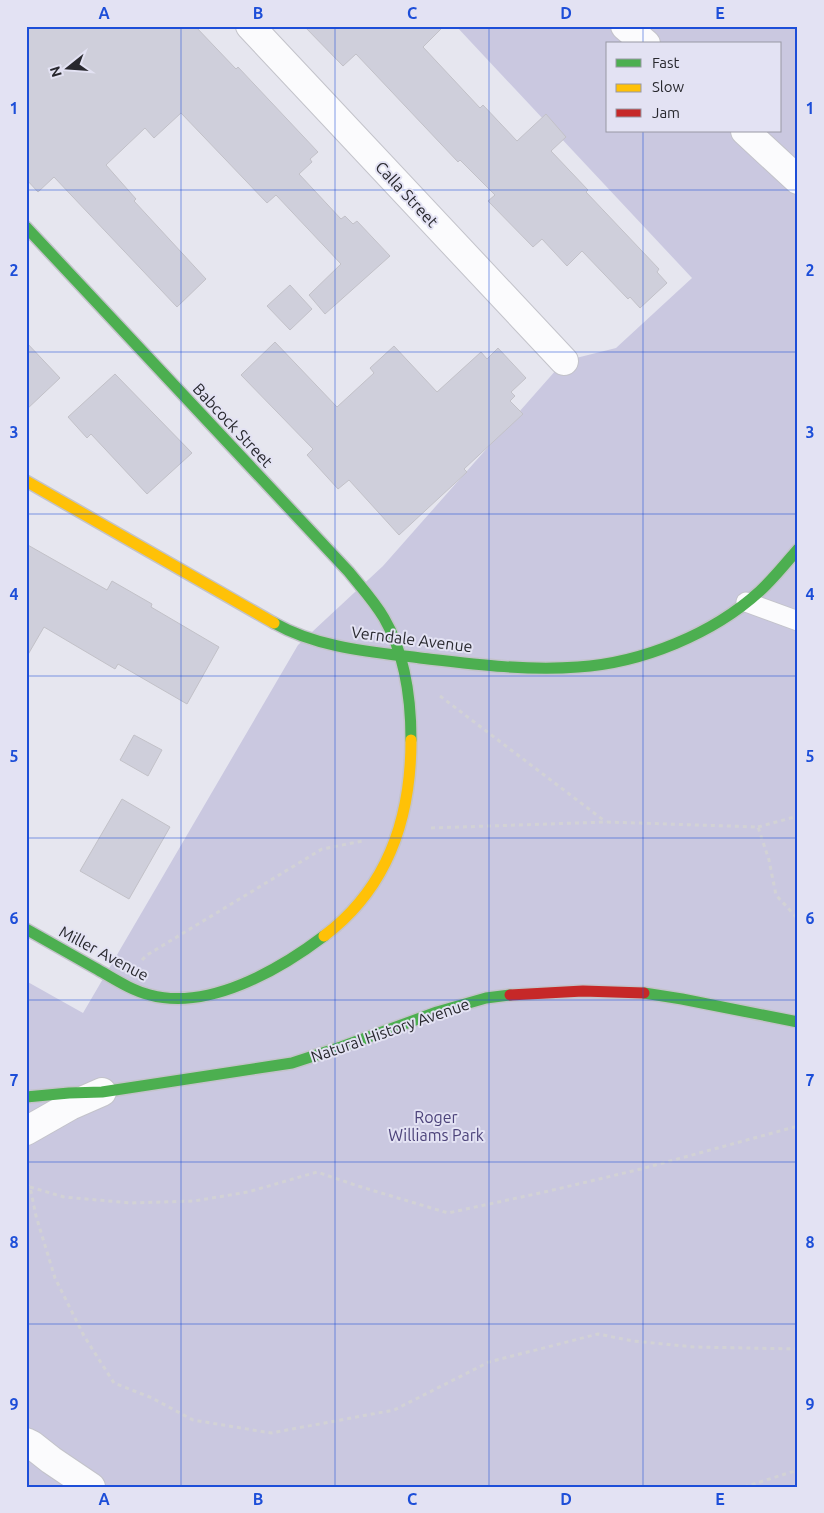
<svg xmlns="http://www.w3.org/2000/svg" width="824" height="1513" font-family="Ubuntu,sans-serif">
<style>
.green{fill:#cac8e0;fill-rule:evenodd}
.building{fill:#cfcfdb;stroke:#c2c1c8}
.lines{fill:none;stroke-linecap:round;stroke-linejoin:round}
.lane-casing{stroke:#c3c3ca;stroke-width:21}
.street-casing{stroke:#c3c3ca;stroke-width:30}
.fast-casing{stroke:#c3c3ca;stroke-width:14}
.slow-casing{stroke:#c3c3ca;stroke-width:14}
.jam-casing{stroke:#c3c3ca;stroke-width:14}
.path{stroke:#d2d2d5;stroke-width:3;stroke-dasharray:4 4;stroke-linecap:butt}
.lane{stroke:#fbfbfd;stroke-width:19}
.street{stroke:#fbfbfd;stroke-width:28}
.fast{stroke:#4caf50;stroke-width:11}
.slow{stroke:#ffc107;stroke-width:11}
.jam{stroke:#c62828;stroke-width:11}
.grid{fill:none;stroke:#1d4ed8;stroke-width:1;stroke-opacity:0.55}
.labels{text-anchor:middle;stroke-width:4;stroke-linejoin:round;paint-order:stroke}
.street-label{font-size:16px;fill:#28282e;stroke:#e3e2f3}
.park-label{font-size:16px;fill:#4c437a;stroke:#e3e2f3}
.neatline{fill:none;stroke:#1d4ed8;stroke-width:2}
.grid-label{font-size:16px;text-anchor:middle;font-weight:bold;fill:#1d4ed8}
</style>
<rect width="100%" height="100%" fill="#e6e6ef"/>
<path class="green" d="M456,26h342v1461h-772v-506l57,32 215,-368 85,-79 181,-205 52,-13 76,-70zM608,44h172v87h-172z"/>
<g class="building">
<path d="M26,26h169l41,43 2,-2 80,85 -8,7 2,3 -13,12 42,45 4,-3 8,8 4,-3 33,35 -65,58 -16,-19 32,-31 -65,-69 -9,8 -86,-90 -27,25 -9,-10 -39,37 30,34 -2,2 72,78 -29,28 -123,-130 -16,15 -12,-13z"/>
<path d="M304,26h140l-21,21 57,61 3,-3 34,36 29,-27 20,23 -15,14 37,39 -2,2 73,77 -2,3 10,11 -27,25 -10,-11 -2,2 -46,-48 -15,15 -25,-27 -9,8 -45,-46 7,-6 -35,-35 -2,2 -102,-108 -13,12z"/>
<path d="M290,285l22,24 -22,21 -23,-24z"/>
<path d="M26,342l34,36 -34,32z"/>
<path d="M275,342l62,65 37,-34 -4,-5 24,-22 43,46 44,-40 6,7 11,-11 28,30 -15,14 4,4 -5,5 13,13 -59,55 3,3 -68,63 -50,-55 -11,9 -31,-34 6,-6 -72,-74z"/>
<path d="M115,374l77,79 -45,41 -56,-60 -4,4 -19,-21z"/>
<path d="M26,544l81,46 5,-9 40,23 -1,3 68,40 -32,57 -69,-40 -3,5 -71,-42 -18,31z"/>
<path d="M134,735l28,15 -14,26 -28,-16z"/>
<path d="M122,799l48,28 -41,72 -49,-28z"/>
</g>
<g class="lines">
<defs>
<path id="lane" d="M746,602l52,19"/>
<g id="street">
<path d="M250,26l314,335"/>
<path d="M625,26l21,18"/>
<path d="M745,131l53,49"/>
<path d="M26,1131l44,-25 32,-14"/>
<path d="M26,1442l6,3 19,15 40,27"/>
</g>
<g id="fast">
<path d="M26,227l323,345c12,15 25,29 35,46 21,36 27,81 27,122"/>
<path d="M274,623c44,25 98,29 146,35 52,6 106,13 158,9 64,-4 135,-33 182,-76 14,-13 26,-28 38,-42"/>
<path d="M26,929c23,13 46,26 69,39 18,10 35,22 55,27 58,16 129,-25 174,-59"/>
<path d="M644,993l38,6 116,23"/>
<path d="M26,1097l43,-4 33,-1 190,-29 49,-16 96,-35 49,-14 24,-3"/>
</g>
<g id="slow">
<path d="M26,481l248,142"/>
<path d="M324,936c64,-48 87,-118 87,-196"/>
</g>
<path id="jam" d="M510,995l73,-4 61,2"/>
</defs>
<use href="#lane" class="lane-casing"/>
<use href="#street" class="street-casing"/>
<use href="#fast" class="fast-casing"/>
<use href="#slow" class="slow-casing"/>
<use href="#jam" class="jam-casing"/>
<g class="path">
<path d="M440,696l166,126"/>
<path d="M758,827l40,-11"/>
<path d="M431,828l175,-6 152,5 11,33 7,35 22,24"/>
<path d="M142,960l5,-5 175,-106 41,-8"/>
<path d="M26,1184l4,3 6,29 19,62 29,58 30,47 38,15 41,22 78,13 123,-23 95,-48 109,-28 35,7 61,6 104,2"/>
<path d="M30,1187l34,10 67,6 63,-2 54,-9 69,-20 41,14 90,27 101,-22 92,-22 157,-43"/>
<path d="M744,1487l54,-17"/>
</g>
<use href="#lane" class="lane"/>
<use href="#street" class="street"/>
<use href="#fast" class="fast"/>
<use href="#slow" class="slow"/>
<use href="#jam" class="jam"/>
</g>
<path class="grid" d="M181,26v1461M335,26v1461M489,26v1461M643,26v18M643,131v1356M26,190h772M26,352h772M26,514h772M26,676h772M26,838h772M26,1000h772M26,1162h772M26,1324h772"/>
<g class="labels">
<g class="street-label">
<text transform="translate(407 194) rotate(47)" y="6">Calla Street</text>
<text transform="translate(233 425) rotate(47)" y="6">Babcock Street</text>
<text transform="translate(412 639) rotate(7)" y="6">Verndale Avenue</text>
<text transform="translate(104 953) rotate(28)" y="6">Miller Avenue</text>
<text transform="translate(390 1030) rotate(-19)" y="6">Natural History Avenue</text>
</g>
<g class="park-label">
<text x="436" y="1123">Roger<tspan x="436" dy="18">Williams Park</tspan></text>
</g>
</g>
<rect width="824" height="1513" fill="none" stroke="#e3e2f3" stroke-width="55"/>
<rect x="606" y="42" width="175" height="90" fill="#e3e2f3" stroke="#9898a4"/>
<rect x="616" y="59" width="25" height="8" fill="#4caf50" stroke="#9898a4"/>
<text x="652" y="68" font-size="15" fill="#28282e">Fast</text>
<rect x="616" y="84" width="25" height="8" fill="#ffc107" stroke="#9898a4"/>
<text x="652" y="92" font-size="15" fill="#28282e">Slow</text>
<rect x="616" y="109" width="25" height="8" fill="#c62828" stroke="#9898a4"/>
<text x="652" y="118" font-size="15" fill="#28282e">Jam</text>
<g transform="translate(68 68) rotate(253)" stroke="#e3e2f3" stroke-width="4" paint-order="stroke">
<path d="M0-4L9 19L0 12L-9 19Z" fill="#28282e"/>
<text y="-8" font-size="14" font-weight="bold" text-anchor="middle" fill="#28282e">N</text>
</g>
<rect x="28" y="28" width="768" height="1458" class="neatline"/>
<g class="grid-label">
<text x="104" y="19">A</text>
<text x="258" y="19">B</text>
<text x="412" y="19">C</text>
<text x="566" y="19">D</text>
<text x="720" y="19">E</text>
<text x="14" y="114">1</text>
<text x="810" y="114">1</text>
<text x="14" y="276">2</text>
<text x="810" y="276">2</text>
<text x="14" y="438">3</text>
<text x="810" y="438">3</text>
<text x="14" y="600">4</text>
<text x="810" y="600">4</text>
<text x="14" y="762">5</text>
<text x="810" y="762">5</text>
<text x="14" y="924">6</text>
<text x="810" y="924">6</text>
<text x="14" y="1086">7</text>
<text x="810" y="1086">7</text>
<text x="14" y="1248">8</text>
<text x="810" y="1248">8</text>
<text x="14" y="1410">9</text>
<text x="810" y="1410">9</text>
<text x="104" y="1505">A</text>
<text x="258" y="1505">B</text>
<text x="412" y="1505">C</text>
<text x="566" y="1505">D</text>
<text x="720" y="1505">E</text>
</g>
</svg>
